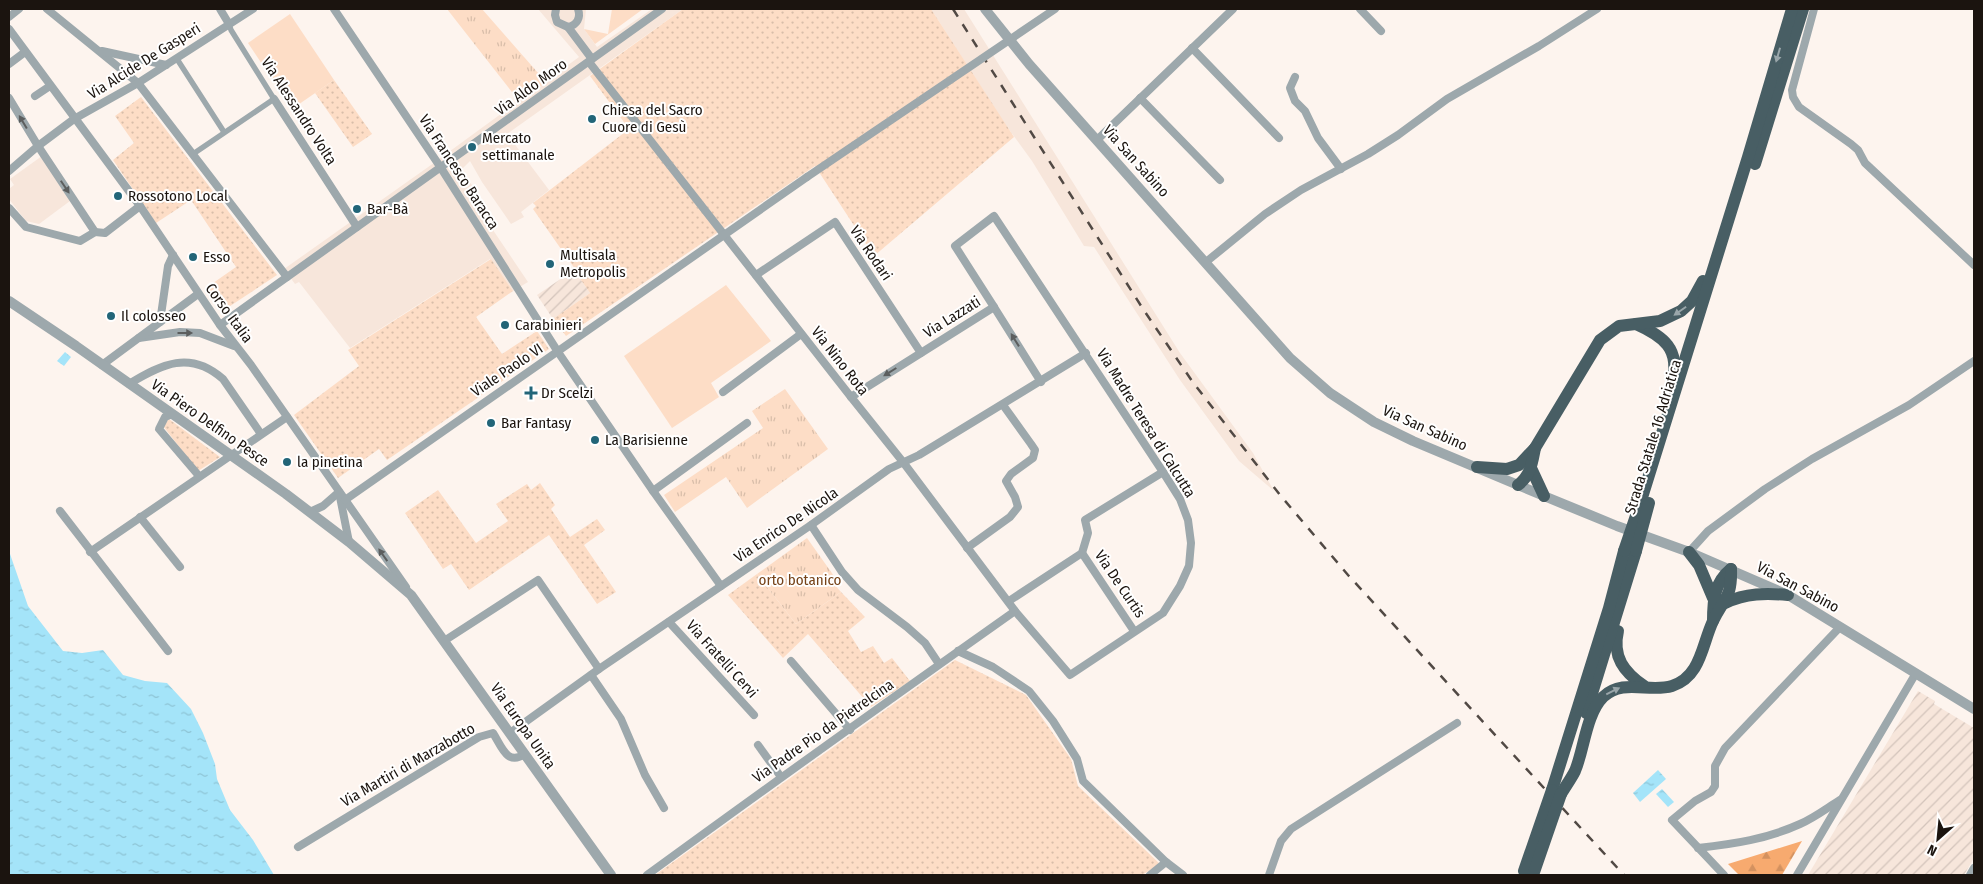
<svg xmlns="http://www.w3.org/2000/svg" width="1983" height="884" font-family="'Fira Sans Condensed',sans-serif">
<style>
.built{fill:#f7e6db}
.industrial{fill:url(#industrial-furrows)}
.grass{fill:url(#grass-dots)}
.forest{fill:url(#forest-firs)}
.park{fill:url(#park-tufts)}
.garden{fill:#fdddc6}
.water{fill:url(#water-ripples)}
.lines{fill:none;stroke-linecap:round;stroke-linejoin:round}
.pedestrian{stroke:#9da8ac;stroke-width:5.5}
.minor{stroke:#9da8ac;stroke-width:8}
.tertiary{stroke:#9da8ac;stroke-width:10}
.trunk{stroke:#485e64;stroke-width:12}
.rail{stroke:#514944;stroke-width:2.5;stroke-dasharray:9 9;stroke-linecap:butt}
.minor-bridge{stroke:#9da8ac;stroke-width:8}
.trunk-bridge{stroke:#485e64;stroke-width:12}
.oneway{fill:#9aa6aa}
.oneway2{fill:#5c5e5e}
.poi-dot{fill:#226578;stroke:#fff;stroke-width:2}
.labels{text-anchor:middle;stroke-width:4;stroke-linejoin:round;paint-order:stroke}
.street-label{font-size:15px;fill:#1b140f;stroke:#fff}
.poi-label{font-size:15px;fill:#1b140f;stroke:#fff;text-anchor:start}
.park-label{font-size:15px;fill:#764319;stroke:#fff}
</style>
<defs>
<pattern id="industrial-furrows" width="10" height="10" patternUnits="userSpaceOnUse" patternTransform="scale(1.25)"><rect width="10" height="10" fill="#f7e6db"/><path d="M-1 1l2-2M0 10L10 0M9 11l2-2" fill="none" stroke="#d3c4bb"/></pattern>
<pattern id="grass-dots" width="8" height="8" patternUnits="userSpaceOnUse" patternTransform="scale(1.25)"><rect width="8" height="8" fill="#fdddc6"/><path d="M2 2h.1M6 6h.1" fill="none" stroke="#d8bda9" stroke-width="1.8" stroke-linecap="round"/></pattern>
<pattern id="forest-firs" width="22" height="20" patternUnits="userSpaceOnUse" patternTransform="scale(1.25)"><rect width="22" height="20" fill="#f7aa6f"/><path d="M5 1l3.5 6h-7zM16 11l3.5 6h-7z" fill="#d3915f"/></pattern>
<pattern id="park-tufts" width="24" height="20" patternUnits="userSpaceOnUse" patternTransform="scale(1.25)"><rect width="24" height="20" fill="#fdddc6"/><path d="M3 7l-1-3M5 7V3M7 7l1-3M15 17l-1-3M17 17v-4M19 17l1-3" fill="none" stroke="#d8bda9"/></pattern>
<pattern id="water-ripples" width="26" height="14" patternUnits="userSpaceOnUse" patternTransform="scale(1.25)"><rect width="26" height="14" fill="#a4e4f9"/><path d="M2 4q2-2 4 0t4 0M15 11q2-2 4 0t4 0" fill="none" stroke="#8dc3d4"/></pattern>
</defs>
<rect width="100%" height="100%" fill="#fdf4ee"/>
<g class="built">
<path d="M538,9h48l-2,20 13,18 55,-38h31l-176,125 42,56 -28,22 3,5 -13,7 -29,-42 -12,-21 -9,9 13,18 -6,5 60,89 -15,9 -23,-32 -140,89 -51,-66 -4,2 -11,-15 147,-104 148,-108z"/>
<path d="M931,9h33l216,344 73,100 21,38 -35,-30 -59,-81 -86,-133 -10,-1 -52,-85 -27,-37z"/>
<path d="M42,156l28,45 -31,23 -13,-3 -17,-22v-10l5,-4 -4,-6z"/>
</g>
<g class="industrial">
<path d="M574,270l16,23 -37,26 -16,-24z"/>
<path d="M1918,691l17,10 -1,3 40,24v130l-10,17h-156z"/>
</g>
<g class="grass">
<path d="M683,9h248l83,128 -140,119 -59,-90 -249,170 -13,-17 37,-26 -16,-23 1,-1 -42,-60 3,-3 -3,-3 96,-74 -39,-53z"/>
<path d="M334,80l38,54 -19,13 -38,-54z"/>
<path d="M141,97l136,178 -56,37 -15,-24 30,-21 -45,-67 -35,23 -43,-63 21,-17 -19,-27z"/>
<path d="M491,259l22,32 -37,26 26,37 35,-23 12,18 -162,111 -8,-11 -41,29 -44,-63 65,-49 -11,-16z"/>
<path d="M169,419l51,38 -22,14 -35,-45z"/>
<path d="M540,483l15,22 -4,4 19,28 27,-18 8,11 -21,15 32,47 -19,12 -48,-69 -80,55 -18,-26 -8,5 -38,-56 33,-23 38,53 32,-22 -12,-17 31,-20 4,6z"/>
<path d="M757,574l39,50 45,-32 24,25 -17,14 13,21 12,-6 11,17 8,-5 18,23 -39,26 -63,-73 -25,24 -55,-63z"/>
<path d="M955,660l71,35 45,64 7,27 82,78 -18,11h-487z"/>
</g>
<path class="forest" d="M1802,841l-20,34h-43l-11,-11z"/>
<g class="park">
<path d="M447,9h35l64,73 -27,19z"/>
<path d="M785,389l43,60 -81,59 -21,-31 -51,35 -11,-17 99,-67 -11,-17z"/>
<path d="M807,538l27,38v8l7,8 -45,32 -39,-50z"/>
</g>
<g class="garden">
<path d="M612,9h31l-48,35 -11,-15 24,5z"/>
<path d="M290,14l44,66 -42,29 -44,-66z"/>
<path d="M726,285l45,56 -60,42 8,14 -47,31 -48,-72z"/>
</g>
<g class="water">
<path d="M65,352l6,5 -7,9 -7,-5z"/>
<path d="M9,551l19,55 35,45 19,2 21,-3 20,25 22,6 22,2 24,26 12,24 12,31 2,15 13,31 23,30 21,35h-265z"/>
<path d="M1658,770l8,9 -26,23 -7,-9z"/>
<path d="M1662,789l12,13 -6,5 -12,-13z"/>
</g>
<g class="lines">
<g class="pedestrian">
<path d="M177,59l47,73"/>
<path d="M193,154l81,-55 -43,-69 -2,-6"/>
</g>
<g class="minor">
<path d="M47,9l91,74 149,194"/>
<path d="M220,9l9,15"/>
<path d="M334,9l107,159 117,184 95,139 68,95"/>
<path d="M556,9l-1,6 2,7 11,5c9,-2 13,-9 10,-18"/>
<path d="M1360,9l21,22"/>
<path d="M1814,9l-22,81 1,7 6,10 52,37 7,6 7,13 109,102"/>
<path d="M9,17l10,-8"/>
<path d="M568,27l24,32"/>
<path d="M9,29l131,177 80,119 31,40 155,222"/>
<path d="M1192,48l87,90"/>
<path d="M102,51l64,14"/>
<path d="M589,62l262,335 52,65 112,149 55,64 93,-62 17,-27 9,-20 2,-23 -3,-23 -8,-21 -17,-27 -169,-256 -39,30 39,61"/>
<path d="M9,64l16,-12"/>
<path d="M1295,77l-5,11 5,13 10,10 13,27 23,31"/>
<path d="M35,96l15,-10"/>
<path d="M9,98l29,48 57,86 -15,9 -54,-14 -17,-19"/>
<path d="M1140,98l80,82"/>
<path d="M274,99l83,128"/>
<path d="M1097,140l136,-131"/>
<path d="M9,171l29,-25 36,-27 64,-36 115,-74"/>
<path d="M95,232l10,1 35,-27"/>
<path d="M1206,262l59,-48 36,-24 67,-36 30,-19 49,-36 92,-53 58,-37"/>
<path d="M756,275l79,-53 86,131"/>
<path d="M160,322l8,-56 5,-11"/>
<path d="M220,325l442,-316"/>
<path d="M139,338l41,-6 20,1 34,13"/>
<path d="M102,365l96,-71"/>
<path d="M129,384c33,-20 61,-34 94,-5l38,55"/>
<path d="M723,392l78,-58"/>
<path d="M851,397l143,-90 47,75"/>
<path d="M172,414l-7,3 -6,12 40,47"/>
<path d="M653,491l94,-68"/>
<path d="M340,497l9,45"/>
<path d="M345,500l462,-323"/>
<path d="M60,511l108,140"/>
<path d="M310,512l13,-6 16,-14"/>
<path d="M140,517l40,50"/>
<path d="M811,525l31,47 16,18 49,37 18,16 14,21"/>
<path d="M967,548l43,-31 8,-10 -3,-10 -9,-16 5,-7 22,-16 2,-8 -4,-6 -28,-39"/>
<path d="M90,552l197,-135"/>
<path d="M1689,552l19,-21 57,-42 47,-30 97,-54 65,-44"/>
<path d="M1082,553l52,78"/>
<path d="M1009,601l73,-48 6,-20 -3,-13 78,-48"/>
<path d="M669,622l85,93"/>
<path d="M444,641l94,-61 61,89"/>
<path d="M958,651l35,16 36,24 24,30 24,38 6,22 83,81 17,13"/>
<path d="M791,661l59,69"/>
<path d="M591,675l30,44 24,56 19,33"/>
<path d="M510,733l89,-64 212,-144 78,-56 30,-14 167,-102"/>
<path d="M758,745l23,32"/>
<path d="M298,847l181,-110 14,-4c9,14 14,33 32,21"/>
<path d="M1698,848c36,-4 69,-9 102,-24 14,-6 27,-16 40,-24"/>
<path d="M647,875c122,-89 245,-177 368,-264"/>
<path d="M1150,875l16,-13"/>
<path d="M1269,875l12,-34 10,-12 166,-106"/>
<path d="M1724,875l-52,-55 23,-19 16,-9 4,-6v-20l10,-18 115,-121"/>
<path d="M1797,875l119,-202"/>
<path d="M1970,875l4,-7"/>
</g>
<g class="tertiary">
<path d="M985,9l44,55 261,294 40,35 44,29 39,19 131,55 73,30 72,26 99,43 186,114"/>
<path d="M9,301l67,45 210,148 63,48 62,53 200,280"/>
</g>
<g class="trunk">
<path d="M1755,164l48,-155"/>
<path d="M1636,324c27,12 45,25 36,58"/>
<path d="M1477,467l30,2 12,-4 16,-17 65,-108 19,-14 41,-5 21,-10 11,-10 11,-20"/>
<path d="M1531,468l13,28"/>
<path d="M1518,485c13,-10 14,-22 17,-37"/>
<path d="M1640,504l108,-347 44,-148"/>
<path d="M1689,552l10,13 14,33"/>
<path d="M1725,603c21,-10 41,-10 63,-8"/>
<path d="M1713,621c0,-21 1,-38 18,-52"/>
<path d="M1618,631c-6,26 6,41 26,55"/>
<path d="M1586,713l50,-162"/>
<path d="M1552,790l57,-182 15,-57"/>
<path d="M1561,794c4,-7 10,-15 14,-23 9,-21 11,-57 28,-74 20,-19 46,-4 69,-11 29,-9 30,-42 41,-65 11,-23 19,-23 18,-52"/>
</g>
<path class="rail" d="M953,9l190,300 49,72 88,114 68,80 276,300"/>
<path class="minor-bridge" d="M807,177l248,-168"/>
<g class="trunk-bridge">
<path d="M1624,551l16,-47"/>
<path d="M1636,551l13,-48"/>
<path d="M1524,871l28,-81"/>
<path d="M1533,875l28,-81"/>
</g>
</g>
<defs><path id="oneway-solid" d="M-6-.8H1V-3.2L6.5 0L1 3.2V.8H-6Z" transform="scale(1.25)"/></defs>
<g class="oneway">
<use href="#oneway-solid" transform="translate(1778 55) rotate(106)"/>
<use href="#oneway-solid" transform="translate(1680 311) rotate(145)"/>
<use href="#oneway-solid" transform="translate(1613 691) rotate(-26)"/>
</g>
<g class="oneway2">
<use href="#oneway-solid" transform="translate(23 122) rotate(-121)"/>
<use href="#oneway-solid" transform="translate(65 187) rotate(56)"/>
<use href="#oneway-solid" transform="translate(185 333)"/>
<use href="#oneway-solid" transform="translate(1015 340) rotate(-122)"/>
<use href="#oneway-solid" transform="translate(890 372) rotate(148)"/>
<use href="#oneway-solid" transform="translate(383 555) rotate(-125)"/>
</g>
<g class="poi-dot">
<circle cx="592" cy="119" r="5"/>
<circle cx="472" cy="147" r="5"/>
<circle cx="118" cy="196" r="5"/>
<circle cx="357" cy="209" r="5"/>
<circle cx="193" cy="257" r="5"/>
<circle cx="550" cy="264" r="5"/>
<circle cx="111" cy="316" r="5"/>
<circle cx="505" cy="325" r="5"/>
<path d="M528.5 385.5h5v5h5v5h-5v5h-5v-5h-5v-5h5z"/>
<circle cx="491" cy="423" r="5"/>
<circle cx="595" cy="440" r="5"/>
<circle cx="287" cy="462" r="5"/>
</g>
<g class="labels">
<g class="street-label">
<text transform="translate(144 61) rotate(-32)" y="5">Via Alcide De Gasperi</text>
<text transform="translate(531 87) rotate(-36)" y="5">Via Aldo Moro</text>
<text transform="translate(299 111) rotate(57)" y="5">Via Alessandro Volta</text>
<text transform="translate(1136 161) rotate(48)" y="5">Via San Sabino</text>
<text transform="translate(459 172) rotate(57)" y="5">Via Francesco Baracca</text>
<text transform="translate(871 253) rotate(56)" y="5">Via Rodari</text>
<text transform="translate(229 313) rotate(54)" y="5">Corso Italia</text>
<text transform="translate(952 317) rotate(-32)" y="5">Via Lazzati</text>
<text transform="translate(840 361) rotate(52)" y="5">Via Nino Rota</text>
<text transform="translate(507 370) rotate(-34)" y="5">Viale Paolo VI</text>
<text transform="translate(210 423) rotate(35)" y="5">Via Piero Delfino Pesce</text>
<text transform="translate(1146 423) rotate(58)" y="5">Via Madre Teresa di Calcutta</text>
<text transform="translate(1425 428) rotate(24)" y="5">Via San Sabino</text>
<text transform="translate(1653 437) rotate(-73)" y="5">Strada Statale 16 Adriatica</text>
<text transform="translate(786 525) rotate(-34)" y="5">Via Enrico De Nicola</text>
<text transform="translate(1120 584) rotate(56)" y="5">Via De Curtis</text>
<text transform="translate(1798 587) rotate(28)" y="5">Via San Sabino</text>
<text transform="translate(722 659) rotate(48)" y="5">Via Fratelli Cervi</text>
<text transform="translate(523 726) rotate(55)" y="5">Via Europa Unita</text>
<text transform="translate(823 731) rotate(-35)" y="5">Via Padre Pio da Pietrelcina</text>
<text transform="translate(408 765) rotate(-30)" y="5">Via Martiri di Marzabotto</text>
</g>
<g class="poi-label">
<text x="602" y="115">Chiesa del Sacro<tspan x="602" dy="17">Cuore di Gesù</tspan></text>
<text x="482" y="143">Mercato<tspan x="482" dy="17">settimanale</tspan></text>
<text x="128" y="201">Rossotono Local</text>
<text x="367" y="214">Bar-Bà</text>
<text x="560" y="260">Multisala<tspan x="560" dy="17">Metropolis</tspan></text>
<text x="203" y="262">Esso</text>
<text x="121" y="321">Il colosseo</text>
<text x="515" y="330">Carabinieri</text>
<text x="541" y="398">Dr Scelzi</text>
<text x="501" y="428">Bar Fantasy</text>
<text x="605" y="445">La Barisienne</text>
<text x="297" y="467">la pinetina</text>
</g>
<g class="park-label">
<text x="800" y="585">orto botanico</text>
</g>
</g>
<rect width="1983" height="884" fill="none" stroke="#1b140f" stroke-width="20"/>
<g transform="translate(1938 839) rotate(207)" stroke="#ffffff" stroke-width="4" paint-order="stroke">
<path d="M0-4L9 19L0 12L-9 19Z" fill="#1b140f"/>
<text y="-8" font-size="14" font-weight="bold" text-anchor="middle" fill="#1b140f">N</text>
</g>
</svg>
